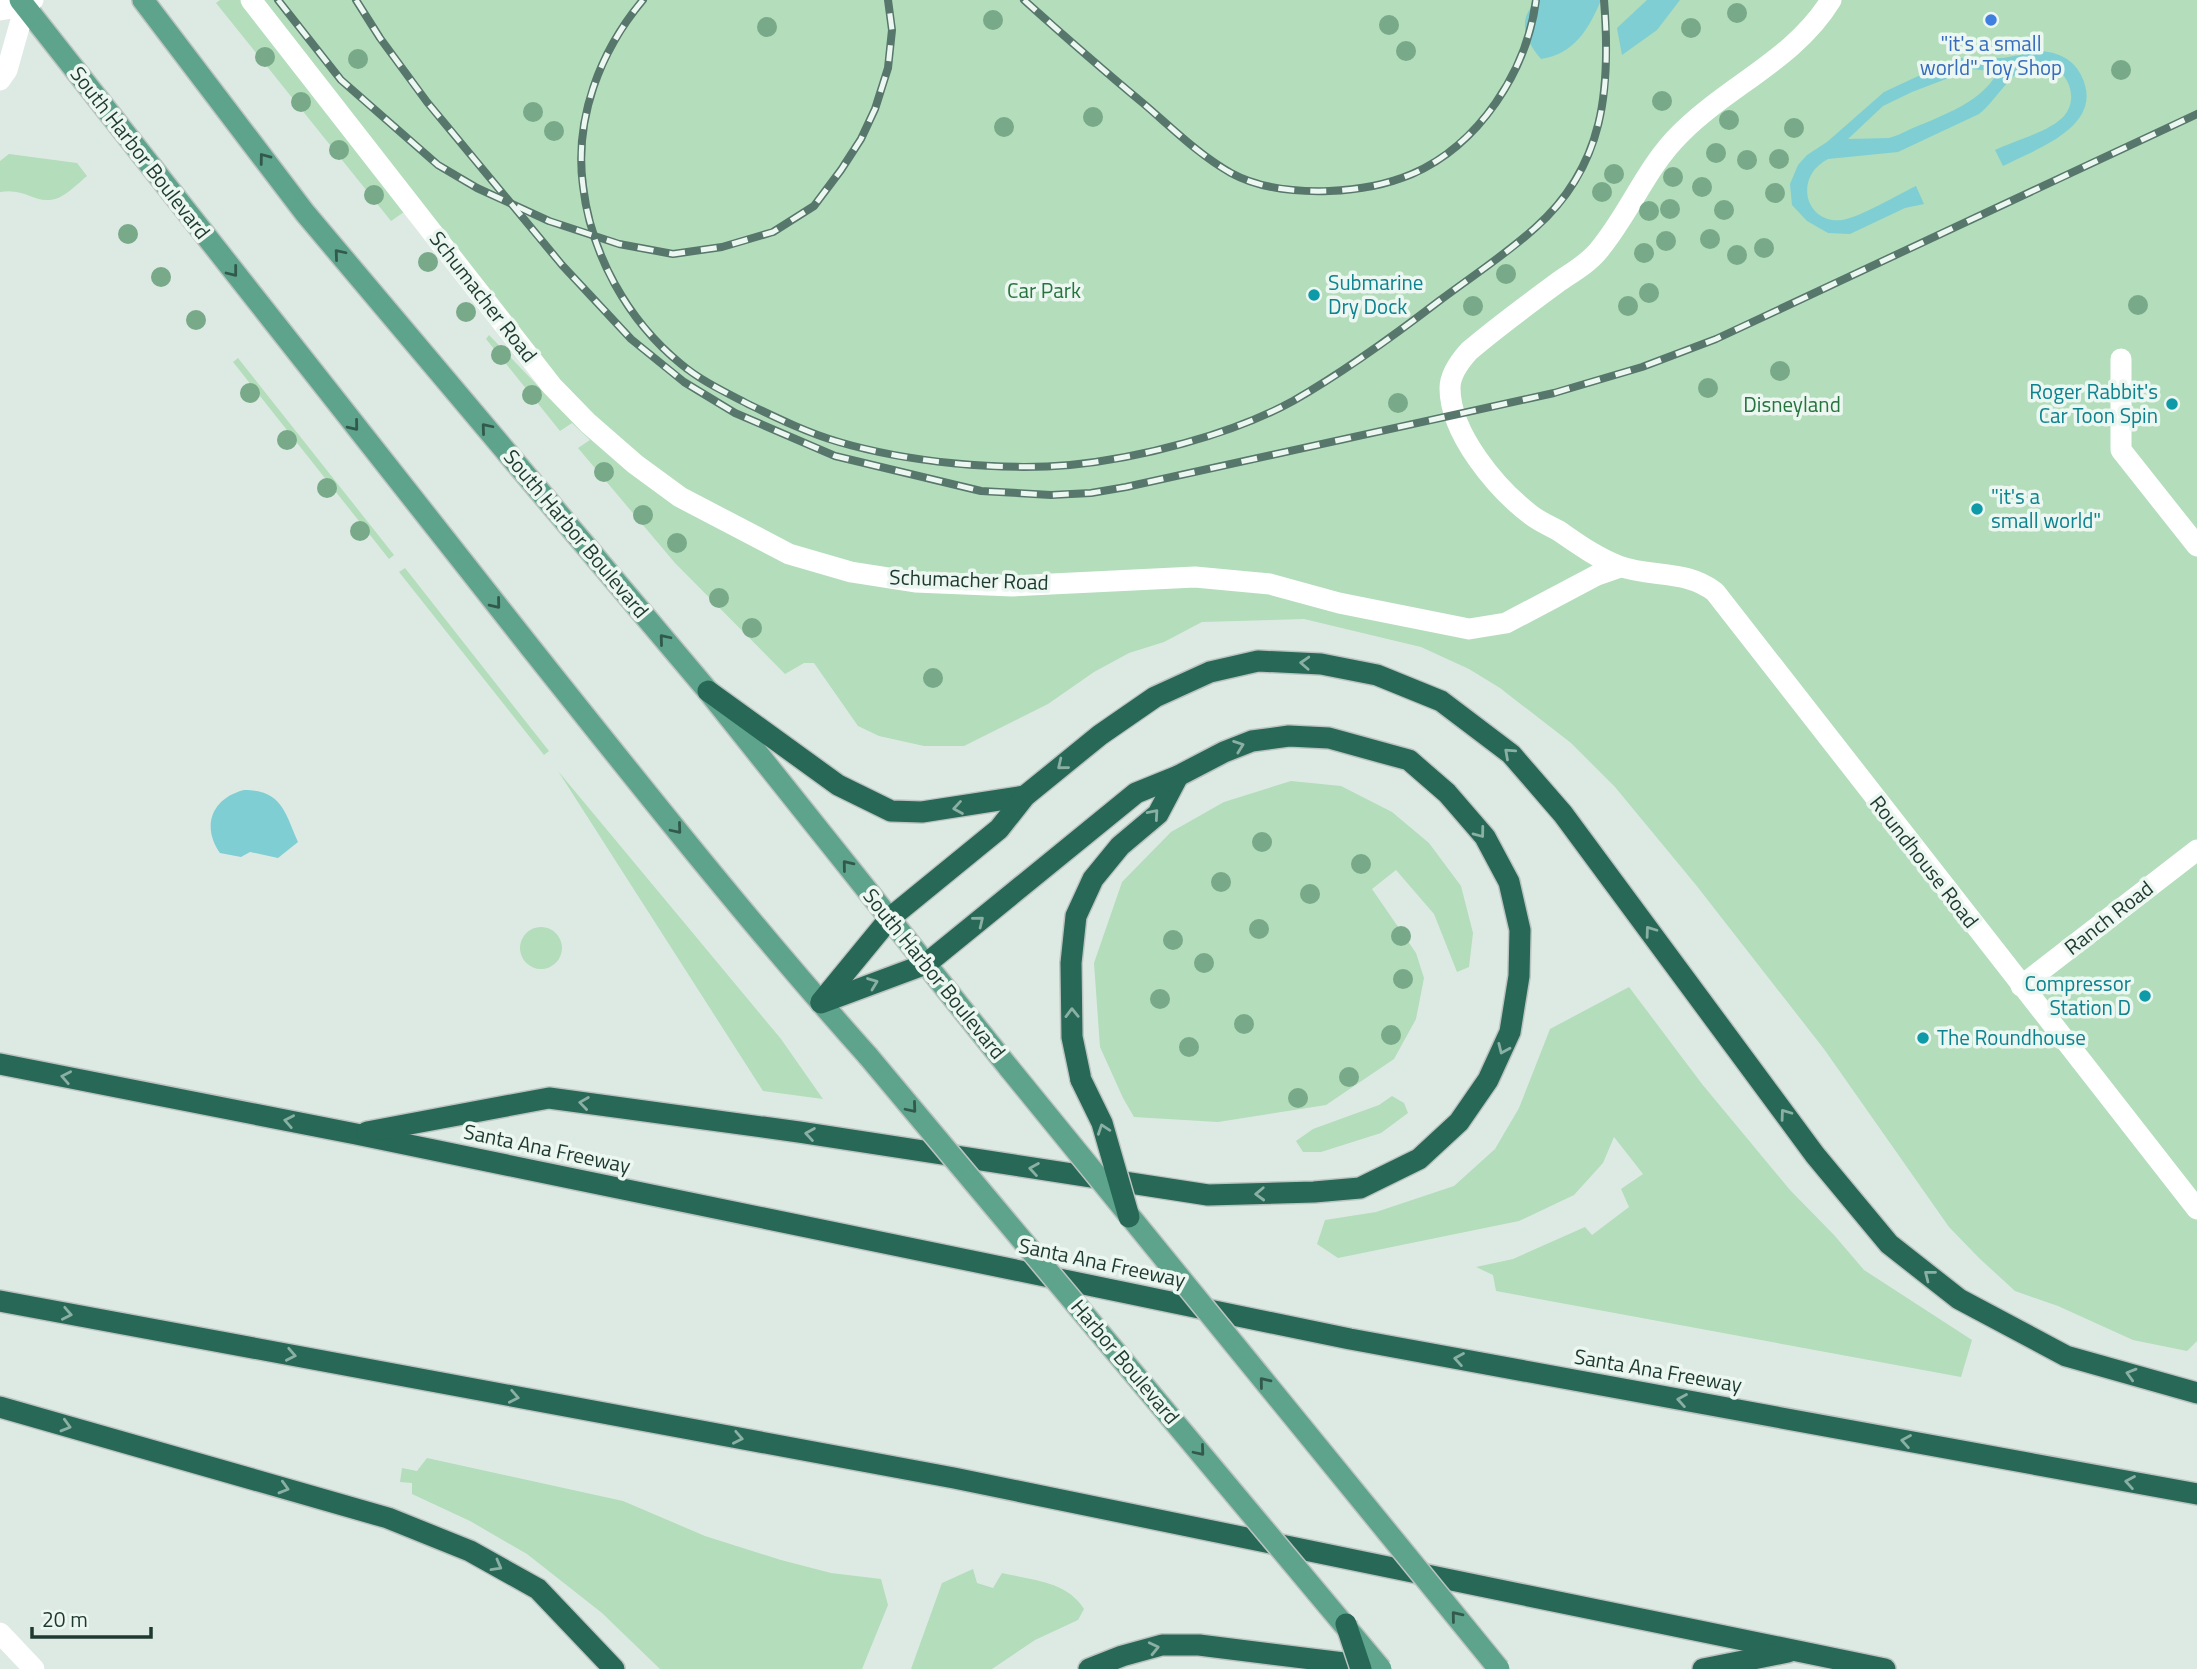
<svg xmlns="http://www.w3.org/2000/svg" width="2197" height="1669" font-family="'Titillium Web',sans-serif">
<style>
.green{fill:#b3ddbb}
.water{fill:#7fced4;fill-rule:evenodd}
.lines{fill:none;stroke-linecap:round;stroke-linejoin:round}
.major-casing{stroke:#bcc4c1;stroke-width:24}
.highway-casing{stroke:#bcc4c1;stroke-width:24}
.minor{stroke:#fff;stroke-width:21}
.major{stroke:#5ea38c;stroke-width:21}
.highway{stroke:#286856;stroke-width:21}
.rail-casing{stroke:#57766c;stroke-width:8}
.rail{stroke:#edf7f1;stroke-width:5;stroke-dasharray:16;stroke-linecap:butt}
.major-bridge-casing{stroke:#bcc4c1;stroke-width:24;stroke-linecap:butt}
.highway-bridge-casing{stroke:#bcc4c1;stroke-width:24;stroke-linecap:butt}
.major-bridge{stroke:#5ea38c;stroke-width:21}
.highway-bridge{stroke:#286856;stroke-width:21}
.tree{fill:#78a988}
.oneway{stroke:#315a4c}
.oneway2{stroke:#8ab0a4}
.shop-dot{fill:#3f7fe0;stroke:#edf7f1;stroke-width:2.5}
.culture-dot{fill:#0f9aa8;stroke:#edf7f1;stroke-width:2.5}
.labels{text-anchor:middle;stroke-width:7;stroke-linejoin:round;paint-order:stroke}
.shop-label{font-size:21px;fill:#366cbe;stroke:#edf7f1}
.street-label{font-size:21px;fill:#1e3a30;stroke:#edf7f1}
.culture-label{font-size:21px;fill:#0d838f;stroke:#edf7f1;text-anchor:start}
.park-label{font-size:21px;fill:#25743d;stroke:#edf7f1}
</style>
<rect width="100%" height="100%" fill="#ddeae3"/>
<g class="green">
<path d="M220,0h1977v1341l-10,10 -54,-11 -75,-34 -43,-15 -36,-33 -30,-31 -125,-178 -128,-164 -81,-98 -44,-44 -71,-55 -31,-19 -48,-22 -117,-28 -102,3 -38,20 -35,11 -35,19 -46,32 -84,42h-40l-45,-10 -21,-10 -44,-63h-10l-19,11 -110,-111 -97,-115 12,-8 -18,-17 -12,8 -74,-92 3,-4 75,78 -160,-201 -13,9 -175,-218z"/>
<path d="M9,154l68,9 10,13c-10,8 -24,24 -38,24 -17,1 -25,-12 -49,-8v-31z"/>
<path d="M238,358l156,197 -5,4 -156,-197z"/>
<path d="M405,568l144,183 -5,4 -145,-183z"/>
<path d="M558,771l223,268 42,60 -60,-8z"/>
<path d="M1291,781l50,5 51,26 37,31 32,43 12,47 -4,34 -12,5 -23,-58 -38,-44 -24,19 44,64 8,25 -8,41 -22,40 -68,46 -108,17 -84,-5 -11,-19 -23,-51 -6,-84 28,-81 49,-50 53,-30z"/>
<circle cx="541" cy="948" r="21"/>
<path d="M1629,987l73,97 88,106 44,45 30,35 108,70 -11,37 -465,-86 -3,-16 -17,-8 37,-8 72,-32 7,8 37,-28 -8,-18 22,-15 -29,-37 -11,26 -29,32 -55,26 -181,37 -21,-14 8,-24 51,-8 78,-26 41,-37 24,-41 31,-79z"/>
<path d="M1392,1096l12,7 4,10 -27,20 -60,19h-18l-7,-11 17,-12 66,-24z"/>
<path d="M427,1458l196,43 82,35 76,24 50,13 50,6 7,26 -26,64h-202l-58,-56 -75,-59 -57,-33 -58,-27v-11l-12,-1 2,-14 15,3z"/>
<path d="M973,1569l4,14 16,5 9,-15c30,7 65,8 82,36l-6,11 -43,20 -43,29h-81l31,-86z"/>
</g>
<g class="water">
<path d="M1540,0h61c-12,29 -27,54 -60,59 -16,-18 -26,-43 -1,-59z"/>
<path d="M1647,0h33l-23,30 -35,25 -5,-27z"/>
<path d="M2042,51c17,2 31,8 39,24 26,51 -45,74 -78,91l-8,-16c19,-9 56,-19 69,-34 20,-23 -5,-61 -34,-51 -18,5 -35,37 -51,49l-81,38 -70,7c-35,18 -23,65 14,61 19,-3 55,-25 74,-34l8,18 -19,4 -55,26 -22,-1 -21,-12 -15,-16 -2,-21 8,-19 9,-10 20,-13 57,-50 73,-34h46zM1972,69l26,3c-19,35 -66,46 -100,63l-9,3 -41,1 35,-33 29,-14z"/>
<path d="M244,790c38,0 41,23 54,52l-20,16 -28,-6 -9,5 -21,-4c-19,-27 -8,-55 24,-63z"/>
</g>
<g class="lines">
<defs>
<g id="major">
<path d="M20,0c171,215 339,432 510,647 110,138 220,277 338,409"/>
<path d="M143,0l162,213 403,478 301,377"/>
</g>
<g id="highway">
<path d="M708,691l130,94 53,26 31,1 103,-16"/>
<path d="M821,1002l69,-84 109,-89 26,-33 75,-61 55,-38 55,-25 48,-11 63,3 56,11 64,26 70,53 52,60 252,341 74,89 70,55 107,57 131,37"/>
<path d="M0,1064l356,70 994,205 847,155"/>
<path d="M1081,1080l-9,-43 -1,-74 5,-47 17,-37 27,-33 38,-32 20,-38"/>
<path d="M367,1132l182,-34 250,34 409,63 106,-3 46,-4 59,-29 40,-37 29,-42 22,-48 9,-56 1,-46 -11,-48 -24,-45 -38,-44 -38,-33 -80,-22 -40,-2 -37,5 -28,11 -46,24 -42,17 -210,171 -105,39"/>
<path d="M0,1301l954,177 931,191"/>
<path d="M0,1407l388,111 82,33 68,38 76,80"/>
<path d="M1089,1669l33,-13 40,-11h37l177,22"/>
<path d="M1703,1669l85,-17"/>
</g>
</defs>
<use href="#major" class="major-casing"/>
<use href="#highway" class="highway-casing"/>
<g class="minor">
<path d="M251,0l301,386 36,37 47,41 45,33 109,57 62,18 64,10 97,4 183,-9 75,7 69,19 130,26 37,-6 91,-48 23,-8"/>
<path d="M1831,0c-36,59 -102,85 -150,133 -35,34 -51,80 -82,117 -11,14 -28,23 -42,33 -30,22 -60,44 -88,68 -9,10 -19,23 -19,37 0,46 47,101 81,127 9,7 19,11 28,16 19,13 38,27 60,35 33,12 66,3 96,26l482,617"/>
<path d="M0,10l25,-4 8,-6"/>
<path d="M0,80l7,-10 18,-64"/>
<path d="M2121,359v91l76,96"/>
<path d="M2021,986l176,-136"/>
<path d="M0,1633l34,36"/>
</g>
<use href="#major" class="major"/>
<use href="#highway" class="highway"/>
<defs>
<g id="rail">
<path d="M278,0l63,80 97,85 39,23 72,33 70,23 54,10 49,-7 51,-15 41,-26 27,-36 20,-31 14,-30 13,-41 4,-38 -4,-30"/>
<path d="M356,0l24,38 47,64 135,163 69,74 53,43 51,31 100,43 146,35 70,4 40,-2 35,-6 428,-94 88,-26 74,-28 481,-225"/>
<path d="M643,0c-43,51 -69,119 -60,186 8,68 44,134 98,178 20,17 46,29 69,41 29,14 58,28 89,37 68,20 160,29 231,23 70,-7 161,-30 223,-64 51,-29 99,-64 146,-100 32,-24 66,-46 96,-73 70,-62 76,-140 69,-228"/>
<path d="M1024,0c39,35 79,70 120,104 28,24 55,51 87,69 29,16 66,19 98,18 29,-1 57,-6 83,-17 67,-29 115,-103 124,-174"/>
</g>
</defs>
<use href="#rail" class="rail-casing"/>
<use href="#rail" class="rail"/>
<defs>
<g id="major-bridge">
<path d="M868,1056l513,613"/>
<path d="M1009,1068l490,601"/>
</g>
<g id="highway-bridge">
<path d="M1081,1080l21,43 27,94"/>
<path d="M1346,1624l15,45"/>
</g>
</defs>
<use href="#major-bridge" class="major-bridge-casing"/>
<use href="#highway-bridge" class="highway-bridge-casing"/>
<use href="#major-bridge" class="major-bridge"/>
<use href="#highway-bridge" class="highway-bridge"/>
</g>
<g class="tree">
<circle cx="1737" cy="13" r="10"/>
<circle cx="993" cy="20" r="10"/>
<circle cx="1389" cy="25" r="10"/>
<circle cx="767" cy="27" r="10"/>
<circle cx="1691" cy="28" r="10"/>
<circle cx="1406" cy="51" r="10"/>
<circle cx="265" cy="57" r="10"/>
<circle cx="358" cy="59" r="10"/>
<circle cx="2121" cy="70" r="10"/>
<circle cx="1662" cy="101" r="10"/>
<circle cx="301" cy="102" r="10"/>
<circle cx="533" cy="112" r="10"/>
<circle cx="1093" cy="117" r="10"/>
<circle cx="1729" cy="120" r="10"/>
<circle cx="1004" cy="127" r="10"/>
<circle cx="1794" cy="128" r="10"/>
<circle cx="554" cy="131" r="10"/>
<circle cx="339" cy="150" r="10"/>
<circle cx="1716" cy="153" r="10"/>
<circle cx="1779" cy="159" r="10"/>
<circle cx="1747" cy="160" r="10"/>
<circle cx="1614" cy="174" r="10"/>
<circle cx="1673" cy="177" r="10"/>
<circle cx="1702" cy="187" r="10"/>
<circle cx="1602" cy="192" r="10"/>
<circle cx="1775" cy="193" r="10"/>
<circle cx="374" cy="195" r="10"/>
<circle cx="1670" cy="209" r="10"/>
<circle cx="1724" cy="210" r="10"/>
<circle cx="1649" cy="211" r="10"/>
<circle cx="128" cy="234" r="10"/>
<circle cx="1710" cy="239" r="10"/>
<circle cx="1666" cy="241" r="10"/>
<circle cx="1764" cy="248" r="10"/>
<circle cx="1644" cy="253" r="10"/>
<circle cx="1737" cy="255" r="10"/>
<circle cx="428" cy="262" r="10"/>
<circle cx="1506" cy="274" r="10"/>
<circle cx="161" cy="277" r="10"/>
<circle cx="1649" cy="293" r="10"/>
<circle cx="2138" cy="305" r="10"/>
<circle cx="1473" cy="306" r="10"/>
<circle cx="1628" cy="306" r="10"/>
<circle cx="466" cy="312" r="10"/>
<circle cx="196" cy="320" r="10"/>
<circle cx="501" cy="355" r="10"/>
<circle cx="1780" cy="371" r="10"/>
<circle cx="1708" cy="388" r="10"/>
<circle cx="250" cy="393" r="10"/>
<circle cx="532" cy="395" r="10"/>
<circle cx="1398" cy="403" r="10"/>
<circle cx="287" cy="440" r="10"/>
<circle cx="604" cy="472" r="10"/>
<circle cx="327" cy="488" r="10"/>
<circle cx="643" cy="515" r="10"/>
<circle cx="360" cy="531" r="10"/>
<circle cx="677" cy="543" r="10"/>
<circle cx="719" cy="598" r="10"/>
<circle cx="752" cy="628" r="10"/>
<circle cx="933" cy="678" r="10"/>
<circle cx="1262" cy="842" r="10"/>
<circle cx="1361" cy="864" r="10"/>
<circle cx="1221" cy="882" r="10"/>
<circle cx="1310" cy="894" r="10"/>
<circle cx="1259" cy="929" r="10"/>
<circle cx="1401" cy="936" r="10"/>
<circle cx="1173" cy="940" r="10"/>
<circle cx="1204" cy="963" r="10"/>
<circle cx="1403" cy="979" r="10"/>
<circle cx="1160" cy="999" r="10"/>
<circle cx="1244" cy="1024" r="10"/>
<circle cx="1391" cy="1035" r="10"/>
<circle cx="1189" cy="1047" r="10"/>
<circle cx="1349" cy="1077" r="10"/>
<circle cx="1298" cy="1098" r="10"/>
</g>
<defs><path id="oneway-chevron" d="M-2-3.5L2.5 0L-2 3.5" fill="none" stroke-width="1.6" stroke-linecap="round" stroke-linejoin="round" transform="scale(1.75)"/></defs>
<g class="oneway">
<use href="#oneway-chevron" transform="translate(264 158) rotate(-127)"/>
<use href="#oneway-chevron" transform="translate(339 254) rotate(-130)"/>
<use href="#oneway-chevron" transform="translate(233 272) rotate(52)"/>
<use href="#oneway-chevron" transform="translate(354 426) rotate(51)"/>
<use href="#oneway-chevron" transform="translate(486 428) rotate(-130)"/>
<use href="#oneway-chevron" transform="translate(496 604) rotate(51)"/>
<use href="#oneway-chevron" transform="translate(664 639) rotate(-130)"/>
<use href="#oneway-chevron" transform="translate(677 829) rotate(50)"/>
<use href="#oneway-chevron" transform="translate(847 865) rotate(-129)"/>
<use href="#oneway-chevron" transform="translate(912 1108) rotate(50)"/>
<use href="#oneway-chevron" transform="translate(1264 1382) rotate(-129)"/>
<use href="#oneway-chevron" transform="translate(1200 1451) rotate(50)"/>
<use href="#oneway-chevron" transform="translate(1456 1616) rotate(-129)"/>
</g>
<g class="oneway2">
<use href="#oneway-chevron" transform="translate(1305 663) rotate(-177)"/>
<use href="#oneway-chevron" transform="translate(1239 746) rotate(-20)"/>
<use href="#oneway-chevron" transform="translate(1509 753) rotate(-138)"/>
<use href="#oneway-chevron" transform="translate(1062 765) rotate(141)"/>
<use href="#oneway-chevron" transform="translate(958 808) rotate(171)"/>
<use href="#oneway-chevron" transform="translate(1154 814) rotate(-49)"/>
<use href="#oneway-chevron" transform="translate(1480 833) rotate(53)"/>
<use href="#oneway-chevron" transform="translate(979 921) rotate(-39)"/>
<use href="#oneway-chevron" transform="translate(1650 931) rotate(-126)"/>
<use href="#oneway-chevron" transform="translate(873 983) rotate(-21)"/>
<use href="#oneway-chevron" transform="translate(1072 1013) rotate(-91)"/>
<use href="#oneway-chevron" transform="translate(1503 1049) rotate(114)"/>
<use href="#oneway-chevron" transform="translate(66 1077) rotate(-169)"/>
<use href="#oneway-chevron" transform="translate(584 1103) rotate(-172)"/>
<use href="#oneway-chevron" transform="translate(1785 1114) rotate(-126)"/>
<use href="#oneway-chevron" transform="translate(289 1121) rotate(-169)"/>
<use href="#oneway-chevron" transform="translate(1103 1129) rotate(-109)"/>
<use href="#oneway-chevron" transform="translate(810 1134) rotate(-171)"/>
<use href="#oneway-chevron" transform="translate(1034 1169) rotate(-171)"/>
<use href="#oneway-chevron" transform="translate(1260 1194) rotate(178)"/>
<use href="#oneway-chevron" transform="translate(1929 1275) rotate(-142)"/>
<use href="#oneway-chevron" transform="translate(67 1314) rotate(11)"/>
<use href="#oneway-chevron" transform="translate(291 1355) rotate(11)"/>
<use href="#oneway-chevron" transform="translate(1459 1359) rotate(-170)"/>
<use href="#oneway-chevron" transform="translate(2131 1374) rotate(-164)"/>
<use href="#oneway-chevron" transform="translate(514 1397) rotate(11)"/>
<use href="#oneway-chevron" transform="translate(1682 1400) rotate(-170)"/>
<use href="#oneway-chevron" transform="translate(66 1426) rotate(16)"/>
<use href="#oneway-chevron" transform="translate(738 1438) rotate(11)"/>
<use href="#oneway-chevron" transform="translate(1906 1441) rotate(-170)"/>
<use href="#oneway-chevron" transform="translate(2130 1482) rotate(-170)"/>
<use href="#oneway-chevron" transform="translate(284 1488) rotate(16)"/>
<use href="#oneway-chevron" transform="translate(497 1566) rotate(29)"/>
<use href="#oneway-chevron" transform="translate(1154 1648) rotate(-13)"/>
</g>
<circle class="shop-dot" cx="1991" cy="20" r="7"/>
<g class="culture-dot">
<circle cx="1314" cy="295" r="7"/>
<circle cx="2172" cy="404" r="7"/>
<circle cx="1977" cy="509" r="7"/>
<circle cx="2145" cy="996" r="7"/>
<circle cx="1923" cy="1038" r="7"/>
</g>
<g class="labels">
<g class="shop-label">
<text x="1991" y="51">"it's a small<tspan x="1991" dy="24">world" Toy Shop</tspan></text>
</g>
<g class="street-label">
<text transform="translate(140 153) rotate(52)" y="7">South Harbor Boulevard</text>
<text transform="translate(483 297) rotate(52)" y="7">Schumacher Road</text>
<text transform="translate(576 534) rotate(50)" y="7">South Harbor Boulevard</text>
<text transform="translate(969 580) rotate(2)" y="7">Schumacher Road</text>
<text transform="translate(1924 862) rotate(52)" y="7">Roundhouse Road</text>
<text transform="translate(2109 918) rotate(-38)" y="7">Ranch Road</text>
<text transform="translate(934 974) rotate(51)" y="7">South Harbor Boulevard</text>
<text transform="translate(547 1149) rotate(12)" y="7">Santa Ana Freeway</text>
<text transform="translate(1102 1263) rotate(12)" y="7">Santa Ana Freeway</text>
<text transform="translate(1125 1362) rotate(50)" y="7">Harbor Boulevard</text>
<text transform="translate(1658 1371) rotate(10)" y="7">Santa Ana Freeway</text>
</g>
<g class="culture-label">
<text x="1328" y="290">Submarine<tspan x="1328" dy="24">Dry Dock</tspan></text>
<text x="2158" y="399" text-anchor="end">Roger Rabbit's<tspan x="2158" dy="24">Car Toon Spin</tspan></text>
<text x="1991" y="504">"it's a<tspan x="1991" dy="24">small world"</tspan></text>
<text x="2131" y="991" text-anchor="end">Compressor<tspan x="2131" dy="24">Station D</tspan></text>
<text x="1937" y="1045">The Roundhouse</text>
</g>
<g class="park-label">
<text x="1044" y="298">Car Park</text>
<text x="1792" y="412">Disneyland</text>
</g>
</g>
<path d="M32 1627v10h119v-10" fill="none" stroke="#1e3a30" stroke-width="3.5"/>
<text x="42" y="1627" font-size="21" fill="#1e3a30" stroke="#edf7f1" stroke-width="5" paint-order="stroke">20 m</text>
</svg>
